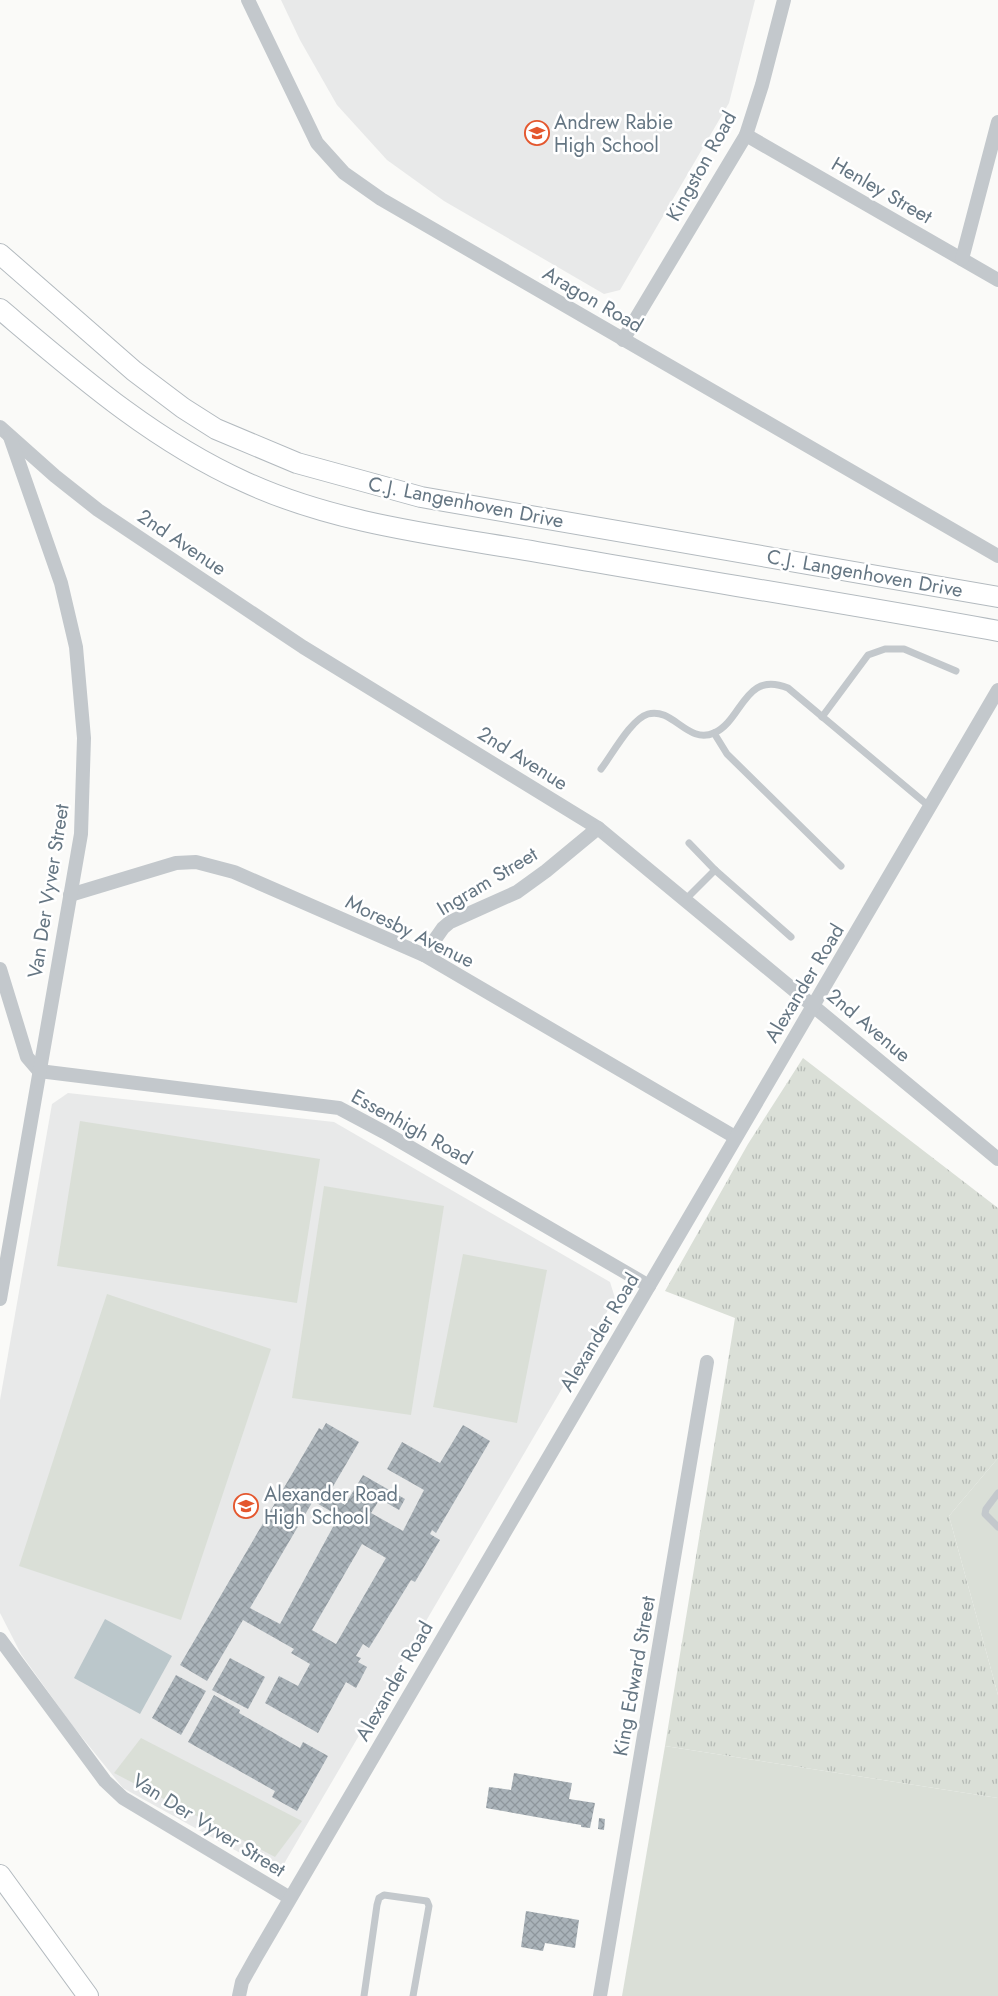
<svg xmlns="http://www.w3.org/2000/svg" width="998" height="1996" font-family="Jost,sans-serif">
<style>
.built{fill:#e8e9e9}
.grass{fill:url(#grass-tufts)}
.green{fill:#dadfd7}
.water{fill:#bbc7cb}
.building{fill:url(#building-cross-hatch);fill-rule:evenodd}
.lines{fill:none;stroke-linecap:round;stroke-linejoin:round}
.secondary-casing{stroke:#b3babf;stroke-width:22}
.lane{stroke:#c3c8cc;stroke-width:7}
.street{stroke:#c3c8cc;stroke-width:14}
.secondary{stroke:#fff;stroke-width:20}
.labels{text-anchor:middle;stroke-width:5;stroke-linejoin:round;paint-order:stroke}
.poi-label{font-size:20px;fill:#657683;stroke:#fff;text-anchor:start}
.street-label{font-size:20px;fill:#657683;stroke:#fff}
</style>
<defs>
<pattern id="grass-tufts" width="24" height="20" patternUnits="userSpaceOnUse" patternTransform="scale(1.25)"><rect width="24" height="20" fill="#dadfd7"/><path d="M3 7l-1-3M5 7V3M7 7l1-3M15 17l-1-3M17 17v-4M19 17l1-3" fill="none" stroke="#b4b9b4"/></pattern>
<pattern id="building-cross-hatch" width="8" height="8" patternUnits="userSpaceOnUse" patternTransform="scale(1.25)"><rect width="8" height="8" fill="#aab3b9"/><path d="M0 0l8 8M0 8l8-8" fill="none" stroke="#8e969c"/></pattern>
</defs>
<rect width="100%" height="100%" fill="#fafaf8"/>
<g class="built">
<path d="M281,0h474l-26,103 -109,187 -16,4 -160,-93 -57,-41 -50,-55 -37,-65z"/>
<path d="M68,1093l266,29 276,160 5,16 -337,576 -155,-86 -51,-63 -51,-71 -21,-41v-213l52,-296z"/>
</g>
<path class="grass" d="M803,1058l195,150v250l-49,58 49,179v103l-333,-52 70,-428 -70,-27 83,-147z"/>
<g class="green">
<path d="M80,1121l240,38 -23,144 -240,-37z"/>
<path d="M324,1186l120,20 -33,209 -119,-17z"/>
<path d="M463,1254l84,16 -30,153 -84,-16z"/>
<path d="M107,1294l164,55 -90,271 -162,-54z"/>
<path d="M998,1458v237l-49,-179z"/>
<path d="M141,1738l161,83 -27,36 -161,-84z"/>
<path d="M665,1746l333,52v198h-376z"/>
</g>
<path class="water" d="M105,1619l67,37 -32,58 -66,-36z"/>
<g class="building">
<path d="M326,1423l33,19 -31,53 17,10 18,-30 42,24 -6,11 -19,-11 -9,14 32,18 21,-41 -37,-21 15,-27 38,21 23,-38 27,16 -54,92 -4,-3 -2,4 10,6 -25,42 -4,-2 -42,68 -6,-4 -7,12 5,2 -3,4 9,5 -11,21 -10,-6 -28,51 -53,-30 14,-27 19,10 12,-22 -19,-11 3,-4 -51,-29 -36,61 -27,-16 139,-237 3,2zM313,1501l26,15 -59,108 -30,-16zM362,1544l24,14 -50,86 -24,-14z"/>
<path d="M230,1658l35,19 -17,32 -36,-19z"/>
<path d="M176,1675l30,16 -25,44 -29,-17z"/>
<path d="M214,1695l26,15 -1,3 61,35 3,-6 25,14 -31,55 -25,-14 3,-6 -87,-49z"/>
<path d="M514,1773l58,10 -3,16 26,4 -5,25 -9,-1v-2l-95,-17 3,-21 22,3z"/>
<path d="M599,1818l6,1 -1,11 -6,-1z"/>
<path d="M526,1911l53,9 -4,28 -30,-5 -2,8 -22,-4z"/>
</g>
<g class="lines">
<defs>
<g id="secondary">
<path d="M0,254l134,117 49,37 33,21 81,34 124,34 577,100"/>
<path d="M0,309c77,65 152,131 245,173 91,42 194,53 292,70 153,27 308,51 461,79"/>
<path d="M0,1875l88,121"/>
</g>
</defs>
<use href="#secondary" class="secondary-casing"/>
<g class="lane">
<path d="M822,717l46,-62 17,-6h19l52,22"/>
<path d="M714,733l13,21 114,112"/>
<path d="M601,769c11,-14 30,-50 47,-55 25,-7 40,31 66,19 29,-13 30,-63 74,-45l142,119"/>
<path d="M689,843l26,27 76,67"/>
<path d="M685,900l30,-30"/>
<path d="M998,1493l-12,16 -1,5 13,13"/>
<path d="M364,1996l13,-91 2,-7 5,-3 43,6 2,5 -16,90"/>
</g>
<g class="street">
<path d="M248,0l69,143 27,30 37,26 617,357"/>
<path d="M746,135l252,145"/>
<path d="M962,259l36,-137"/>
<path d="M623,340l123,-205 16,-50 22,-85"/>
<path d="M0,427l55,49 43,34 205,137 295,181 400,331"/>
<path d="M70,895l106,-32 20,-1 38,10 190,83 311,182"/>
<path d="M424,955l19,-27 7,-6 67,-30 29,-21 52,-43"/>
<path d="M0,969l27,88 12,14 300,37 45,24 265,154"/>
<path d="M0,1299l81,-465 3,-96 -8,-91 -15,-64 -51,-146"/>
<path d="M0,1639l105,142 18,17 167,100"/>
<path d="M239,1996l3,-14 14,-25 742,-1267"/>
<path d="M600,1996l107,-634"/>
</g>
<use href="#secondary" class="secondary"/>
</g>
<defs>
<symbol id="school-ring" viewBox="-11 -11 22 22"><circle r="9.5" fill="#fff" stroke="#e4572e" stroke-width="1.5"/><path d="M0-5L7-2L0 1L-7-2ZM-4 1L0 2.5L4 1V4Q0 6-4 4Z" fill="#e4572e"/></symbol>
</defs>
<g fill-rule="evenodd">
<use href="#school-ring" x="523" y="119" width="28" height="28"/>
<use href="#school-ring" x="232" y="1492" width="28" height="28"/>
</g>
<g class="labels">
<g class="poi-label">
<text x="554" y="129">Andrew Rabie<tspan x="554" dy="23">High School</tspan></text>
<text x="264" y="1501">Alexander Road<tspan x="264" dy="23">High School</tspan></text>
</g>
<g class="street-label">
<text transform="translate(701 166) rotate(-61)" y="7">Kingston Road</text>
<text transform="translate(882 190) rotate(30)" y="7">Henley Street</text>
<text transform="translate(593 299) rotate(30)" y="7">Aragon Road</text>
<text transform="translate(466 502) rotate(11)" y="7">C.J. Langenhoven Drive</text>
<text transform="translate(182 542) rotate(34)" y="7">2nd Avenue</text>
<text transform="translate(865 573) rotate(10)" y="7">C.J. Langenhoven Drive</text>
<text transform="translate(523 758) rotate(32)" y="7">2nd Avenue</text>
<text transform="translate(487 881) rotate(-31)" y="7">Ingram Street</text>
<text transform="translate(48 891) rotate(-81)" y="7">Van Der Vyver Street</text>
<text transform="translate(410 931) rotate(26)" y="7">Moresby Avenue</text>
<text transform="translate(804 983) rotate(-59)" y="7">Alexander Road</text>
<text transform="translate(869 1025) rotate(40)" y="7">2nd Avenue</text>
<text transform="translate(412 1127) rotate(29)" y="7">Essenhigh Road</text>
<text transform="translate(599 1332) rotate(-59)" y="7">Alexander Road</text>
<text transform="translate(634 1676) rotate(-80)" y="7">King Edward Street</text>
<text transform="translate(394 1681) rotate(-60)" y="7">Alexander Road</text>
<text transform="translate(209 1825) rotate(32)" y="7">Van Der Vyver Street</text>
</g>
</g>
</svg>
